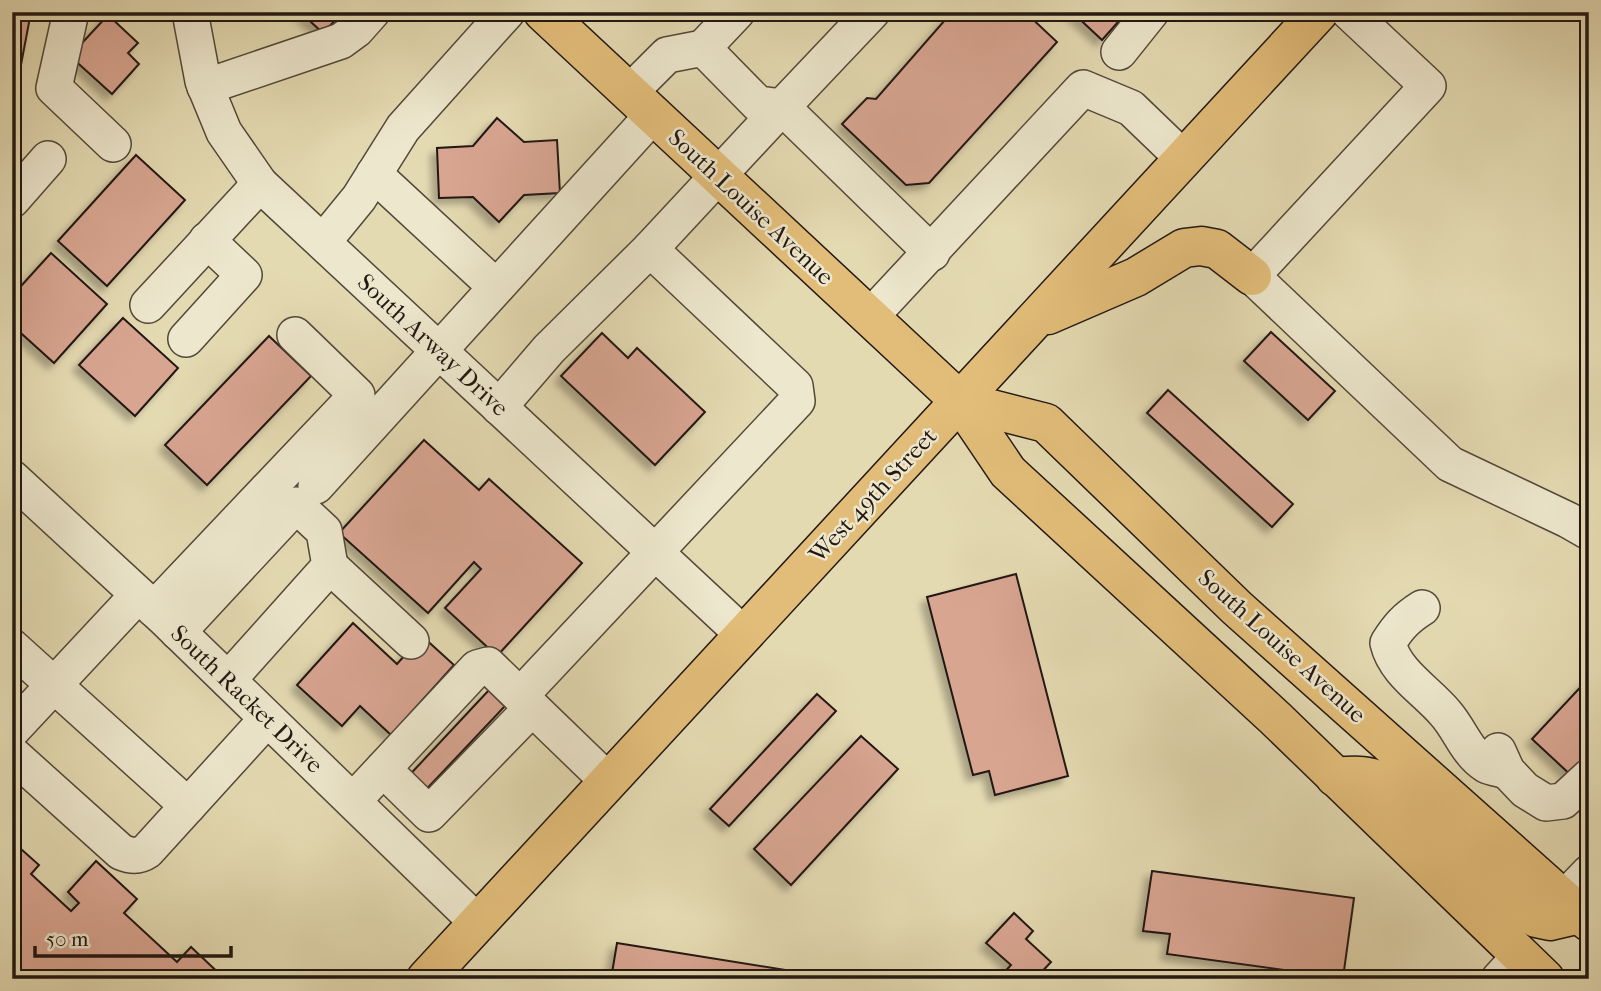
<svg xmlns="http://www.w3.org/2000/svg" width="1601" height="991" font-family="'IM FELL French Canon',serif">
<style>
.building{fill:#d8a591;stroke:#221712;stroke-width:2;filter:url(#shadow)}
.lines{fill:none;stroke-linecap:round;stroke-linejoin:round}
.minor-casing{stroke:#52483a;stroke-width:38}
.major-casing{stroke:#221712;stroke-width:41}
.minor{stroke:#ede7cd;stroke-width:35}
.major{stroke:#e2bd79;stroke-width:38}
.labels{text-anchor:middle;stroke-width:5;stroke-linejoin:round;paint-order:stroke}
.street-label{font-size:24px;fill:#221712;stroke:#ede7cd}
</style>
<defs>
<filter id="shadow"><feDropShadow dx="-6" dy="6" stdDeviation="3.5" flood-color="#0004"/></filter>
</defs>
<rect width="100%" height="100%" fill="#e4dab2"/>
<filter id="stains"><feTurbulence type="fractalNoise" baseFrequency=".00286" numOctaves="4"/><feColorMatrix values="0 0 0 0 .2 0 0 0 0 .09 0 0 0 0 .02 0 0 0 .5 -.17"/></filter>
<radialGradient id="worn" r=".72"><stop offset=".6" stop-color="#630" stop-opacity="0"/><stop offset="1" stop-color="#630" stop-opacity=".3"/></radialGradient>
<g class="building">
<path d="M12,12h19l-11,58 -8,-2z"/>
<path d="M300,12h43l-20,21z"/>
<path d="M952,12h73l32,30 -128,141 -23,2 -64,-61 25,-26 9,1z"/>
<path d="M1072,12h55l-25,28z"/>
<path d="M108,15l30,28 -10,10 11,11 -27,30 -42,-38z"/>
<path d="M497,118l27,24 33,-2 3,53 -36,2 -25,27 -26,-25 -34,1 -2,-50 36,-2z"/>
<path d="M136,155l49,45 -78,86 -49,-45z"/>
<path d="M51,253l56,51 -53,59 -42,-38v-29z"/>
<path d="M123,318l55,50 -43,48 -56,-51z"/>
<path d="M1271,332l64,59 -27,29 -64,-59z"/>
<path d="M602,333l26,25 9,-10 68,64 -50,53 -94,-89z"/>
<path d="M269,336l42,40 -104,109 -42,-40z"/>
<path d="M1168,390l125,114 -21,23 -125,-114z"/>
<path d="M424,440l55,50 10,-11 93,84 -85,93 -52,-48 36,-39 -7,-7 -46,51 -89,-80z"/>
<path d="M1016,574l52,202 -73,19 -6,-24 -16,4 -46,-178z"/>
<path d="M353,623l44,41 25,-28 32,29 -63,70 -31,-29 -18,20 -45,-41z"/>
<path d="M1589,678v84l-15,16 -42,-39z"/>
<path d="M489,690l16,16 -86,91 -16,-15z"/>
<path d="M817,694l19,17 -107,115 -19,-17z"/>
<path d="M861,736l37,33 -107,116 -37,-36z"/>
<path d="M12,841l27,24 -8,9 40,37 8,-8 -11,-11 28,-31 41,38 -13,14 53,49 14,-15 34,32h-213z"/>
<path d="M1152,871l202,27 -11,80 -176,-24 3,-20 -27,-3z"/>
<path d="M1014,913l19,18 -7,8 25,23 -16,17h-33l-2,-2 11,-12 -25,-22z"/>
<path d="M617,943l175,28 -2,8h-179z"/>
</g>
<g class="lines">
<defs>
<g id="minor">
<path d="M71,12l-17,76 59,56"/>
<path d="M190,12l13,69 21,51 36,52 484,451"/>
<path d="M872,12l-90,95 150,146"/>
<path d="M1349,12l79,74 -176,190 198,188 118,56 21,12"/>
<path d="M703,48l34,-36"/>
<path d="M1119,52l32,-40"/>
<path d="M205,87l136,-46 15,-11 16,-18"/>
<path d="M629,93l38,-38 36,-7 55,56 24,3"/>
<path d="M374,174l122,113"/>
<path d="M12,200l36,-41"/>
<path d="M323,242l36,-44 44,-70 104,-116"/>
<path d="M148,305l112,-121"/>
<path d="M870,317l213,-229 48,20 53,51"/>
<path d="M186,339l58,-64 -37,-35"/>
<path d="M499,407l50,-58 101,-100"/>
<path d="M12,478l154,142 312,303"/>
<path d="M316,486l337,-371"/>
<path d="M330,566l81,75"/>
<path d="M1422,608c-16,10 -24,19 -34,35 7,30 39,48 58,71 14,16 21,39 40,51 6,3 15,4 21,6"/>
<path d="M154,609l203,-214 -62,-60"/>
<path d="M178,632l118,-127 28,26 6,35 -102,114"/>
<path d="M12,647l176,159"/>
<path d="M520,696l89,86"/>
<path d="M12,730l126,-135"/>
<path d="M1498,751l9,20 18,19 21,13 17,-2 26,-24"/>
<path d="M12,754l109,98c10,4 17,5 26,-1l120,-132"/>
<path d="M383,769l46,45 103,-106"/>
<path d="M353,801l124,-133 11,-3 32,31 277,-295 -2,-15 -145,-137 132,-142"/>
<path d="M1564,899l25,-26"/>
<path d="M1499,979l21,-23"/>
</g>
<g id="major">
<path d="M543,12l417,389 48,71 267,246 270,261"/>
<path d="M1048,315l88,-38 48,-29 17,-2 16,3 35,27"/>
<path d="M960,401l86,22 191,185 352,314"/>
<path d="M1335,777c21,-2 35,-3 52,8l133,124 16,9 14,3 30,-7"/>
<path d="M426,979l893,-967"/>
</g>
</defs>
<use href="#minor" class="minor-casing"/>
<use href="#major" class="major-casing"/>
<use href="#minor" class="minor"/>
<use href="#major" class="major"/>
</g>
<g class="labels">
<g class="street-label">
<text transform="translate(751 207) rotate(43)" y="8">South Louise Avenue</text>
<text transform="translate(433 345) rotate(43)" y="8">South Arway Drive</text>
<text transform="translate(873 495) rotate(-47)" y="8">West 49th Street</text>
<text transform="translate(1282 646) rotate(42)" y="8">South Louise Avenue</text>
<text transform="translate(247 699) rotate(44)" y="8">South Racket Drive</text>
</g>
</g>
<rect width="1601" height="991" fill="none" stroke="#e4dab2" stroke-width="42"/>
<rect x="14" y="14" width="1573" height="963" fill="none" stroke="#221712" stroke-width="3.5"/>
<rect x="21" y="21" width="1559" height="949" fill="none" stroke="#221712" stroke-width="2"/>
<path d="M35 946v10h196v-10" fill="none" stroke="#221712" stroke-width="3.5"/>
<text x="46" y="946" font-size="21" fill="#221712" stroke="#ede7cd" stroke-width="5" paint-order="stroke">50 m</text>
<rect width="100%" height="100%" filter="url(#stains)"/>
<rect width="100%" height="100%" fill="url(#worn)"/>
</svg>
